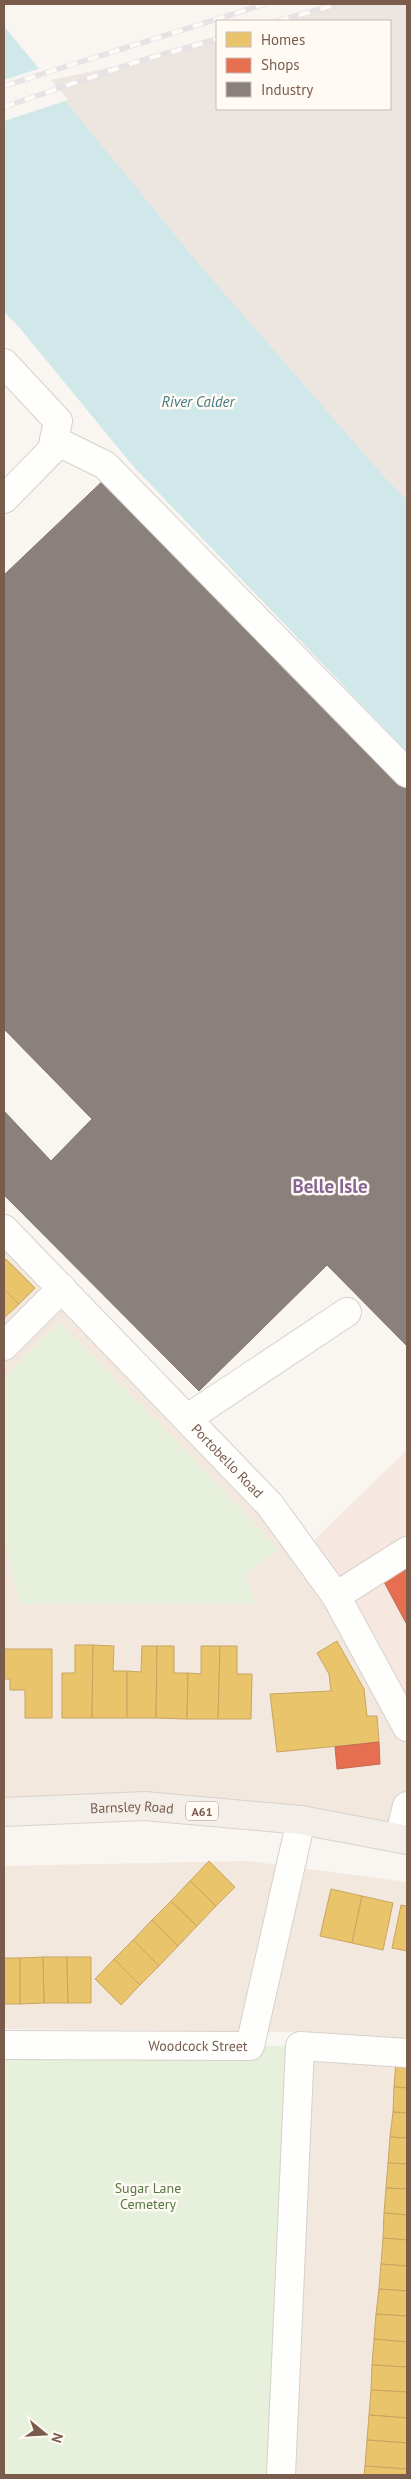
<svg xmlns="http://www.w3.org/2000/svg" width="411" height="2479" viewBox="0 0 411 2479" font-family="'PT Sans',sans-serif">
  <rect width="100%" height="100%" fill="#f9f5f0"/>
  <!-- residential -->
  <g fill="#f2e8de">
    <path d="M4,1229L270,1505L407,1727V1806L399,1838L301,1820L4,1812Z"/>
    <path d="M248,1861L407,1882V2475H287L315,2032L4,2029V1866Z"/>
  </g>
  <!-- commercial -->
  <path fill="#f6e8e1" d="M407,1450V1727L304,1550Z"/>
  <!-- industrial -->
  <path fill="#ede5e0" d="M341,4H407V601L4,90L136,62L217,39V109H390V21H280Z"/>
  <!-- green -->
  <g fill="#e7f0db">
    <path d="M59,1322L168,1432L279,1550L246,1574L256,1604H20L4,1537V1378Z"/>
    <path d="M4,2045L300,2046L281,2475H4Z"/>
  </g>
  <!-- water -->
  <path fill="#d0e8ea" d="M4,26L197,262L386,479L407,500V752L133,466L19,327L4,312Z"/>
  <!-- pier -->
  <path fill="#f9f5f0" d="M41,68L68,100L4,121V80Z"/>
  <!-- homes -->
  <g fill="#e9c46a" stroke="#c8a561">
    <path d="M6,1259L35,1288L19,1304L4,1289V1262Z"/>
    <path d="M4,1289L19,1304L4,1318Z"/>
    <path d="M337,1641L364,1689L367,1716H377L379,1742L277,1752L270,1694L331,1691L329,1674L317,1653Z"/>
    <path d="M75,1645H93L92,1718H62V1673H75Z"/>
    <path d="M93,1645L114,1646L113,1671H127V1718H92Z"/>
    <path d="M142,1646H157L156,1718H127V1671L141,1672Z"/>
    <path d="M157,1646H174V1673H188L187,1719L156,1718Z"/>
    <path d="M201,1646H220L218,1719H187L188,1673L201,1674Z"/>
    <path d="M220,1646H237V1674H252L251,1719H218Z"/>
    <path d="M4,1649H52V1718H25V1690H10V1679H4Z"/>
    <path d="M209,1861L235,1887L216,1906L190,1881Z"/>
    <path d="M190,1881L216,1906L197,1926L171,1901Z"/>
    <path d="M331,1889L362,1896L352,1943L320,1936Z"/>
    <path d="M362,1896L393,1903L383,1950L352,1943Z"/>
    <path d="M171,1901L197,1926L178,1946L152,1920Z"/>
    <path d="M401,1905L407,1906V1951L392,1948Z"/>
    <path d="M152,1920L178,1946L159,1966L133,1940Z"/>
    <path d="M133,1940L159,1966L140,1985L114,1959Z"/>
    <path d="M43,1957H67L68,2003H44Z"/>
    <path d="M43,1957L44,2003L20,2004V1958Z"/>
    <path d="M67,1957H91V2003H68Z"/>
    <rect x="4" y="1958" width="16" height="46"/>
    <path d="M114,1959L140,1985L121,2005L95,1979Z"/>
    <path d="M396,2062H407V2088L394,2087Z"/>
    <path d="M394,2087L407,2088V2113L393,2112Z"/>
    <path d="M393,2112L407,2113V2138L390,2137Z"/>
    <path d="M390,2137L407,2138V2164L388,2163Z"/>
    <path d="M388,2163L407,2164V2189L386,2188Z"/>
    <path d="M386,2188L407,2189V2215L384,2213Z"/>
    <path d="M384,2213L407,2215V2240L383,2238Z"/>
    <path d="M383,2238L407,2240V2266L381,2264Z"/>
    <path d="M381,2264L407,2266V2291L379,2289Z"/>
    <path d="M379,2289L407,2291V2316L376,2314Z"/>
    <path d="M376,2314L407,2316V2342L374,2339Z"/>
    <path d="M374,2339L407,2342V2367L372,2365Z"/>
    <path d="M372,2365L407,2367V2392L371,2390Z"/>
    <path d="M371,2390L407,2392V2418L369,2415Z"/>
    <path d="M369,2415L407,2418V2443L367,2440Z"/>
    <path d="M367,2440L407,2443V2469L365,2466Z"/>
    <path d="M365,2466L407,2469V2475H364Z"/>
  </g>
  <!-- shops -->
  <g fill="#e76f51" stroke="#c66950">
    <path d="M407,1567V1622L406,1623L383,1580Z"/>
    <path d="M379,1742L380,1764L337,1769L335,1747Z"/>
  </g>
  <!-- industry -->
  <path fill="#8a817c" stroke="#85766e" d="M109,475L407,789V1346L327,1265L199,1391L4,1195V1111L51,1161L92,1119L4,1029V575Z"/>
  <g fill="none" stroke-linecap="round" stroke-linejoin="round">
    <defs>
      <g id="minor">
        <path d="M4,363L58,421L52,450L4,499"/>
        <path d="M54,440L105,465L407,773"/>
        <path id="s1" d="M4,1229L270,1505L336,1596L407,1727"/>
        <path d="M4,1346L62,1288"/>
        <path d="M188,1418L347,1312"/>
        <path d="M336,1596L407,1551"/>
        <path d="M399,1838L407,1806"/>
        <path id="s2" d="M4,2045L250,2046L301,1820"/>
        <path d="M281,2475L300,2046L407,2053"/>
      </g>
      <g id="major">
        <path id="s3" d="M4,1812L145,1806L301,1820L407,1840"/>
      </g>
    </defs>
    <!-- minor casing -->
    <use href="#minor" stroke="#d7d1cb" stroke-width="30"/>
    <!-- major casing -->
    <use href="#major" stroke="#dad1cc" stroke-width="30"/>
    <!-- minor -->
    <use href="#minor" stroke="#fefefd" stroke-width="28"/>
    <!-- major -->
    <use href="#major" stroke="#f3eee8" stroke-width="28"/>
    <defs>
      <g id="rail">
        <path d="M278,21L338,4"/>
        <path d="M4,86L265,4"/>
        <path d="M4,107L136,62L217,39"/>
      </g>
    </defs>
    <!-- rail casing -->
    <use href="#rail" stroke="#e6e3e7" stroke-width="5.5"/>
    <!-- rail -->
    <use href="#rail" stroke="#fffaf3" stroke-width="4" stroke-dasharray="11" stroke-linecap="butt"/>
  </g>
  <g text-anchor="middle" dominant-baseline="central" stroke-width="5" stroke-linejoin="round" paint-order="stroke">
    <!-- shield labels -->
    <rect fill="#fffaf3" stroke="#a28b7f" stroke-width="1" x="186" y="1801.5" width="32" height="19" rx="4"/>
    <g font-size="12" font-weight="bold" fill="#7a5c4d">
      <text x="202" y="1811">A61</text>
    </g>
    <!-- street labels -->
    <g font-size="14" fill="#7a5c4d" stroke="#fffaf3">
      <text stroke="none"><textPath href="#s1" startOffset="322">Portobello Road</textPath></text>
      <text stroke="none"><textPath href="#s3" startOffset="128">Barnsley Road</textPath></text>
      <text stroke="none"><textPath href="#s2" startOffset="194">Woodcock Street</textPath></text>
    </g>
    <!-- park labels -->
    <g font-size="14" fill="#537a41" stroke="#fffaf3">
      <text x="148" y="2188">Sugar Lane<tspan x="148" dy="16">Cemetery</tspan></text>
    </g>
    <!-- water labels -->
    <g font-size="15" font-style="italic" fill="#437c86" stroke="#fffaf3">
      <text x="198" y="401">River Calder</text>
    </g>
    <!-- district labels -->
    <g font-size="19" font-weight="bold" fill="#846695" stroke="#fffaf3">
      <text x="330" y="1186">Belle Isle</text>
    </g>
  </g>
  <!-- border -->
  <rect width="411" height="2479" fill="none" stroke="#7a5c4d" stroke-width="10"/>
  <!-- legend -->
  <rect x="216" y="20" width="175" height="90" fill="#fffaf3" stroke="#cabbb1"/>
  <rect x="226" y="32" width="25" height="15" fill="#e9c46a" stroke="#cabbb1"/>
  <text x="261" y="45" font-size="15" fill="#7a5c4d">Homes</text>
  <rect x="226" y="58" width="25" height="15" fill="#e76f51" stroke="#cabbb1"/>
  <text x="261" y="70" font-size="15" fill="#7a5c4d">Shops</text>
  <rect x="226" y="82" width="25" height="15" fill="#8a817c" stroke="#cabbb1"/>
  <text x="261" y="95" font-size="15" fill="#7a5c4d">Industry</text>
  <!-- north arrow -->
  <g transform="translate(45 2434) rotate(108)" stroke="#fffaf3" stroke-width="4" paint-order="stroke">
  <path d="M0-4L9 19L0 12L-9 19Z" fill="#7a5c4d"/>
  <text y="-8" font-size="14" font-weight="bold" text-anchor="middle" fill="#7a5c4d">N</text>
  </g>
</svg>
